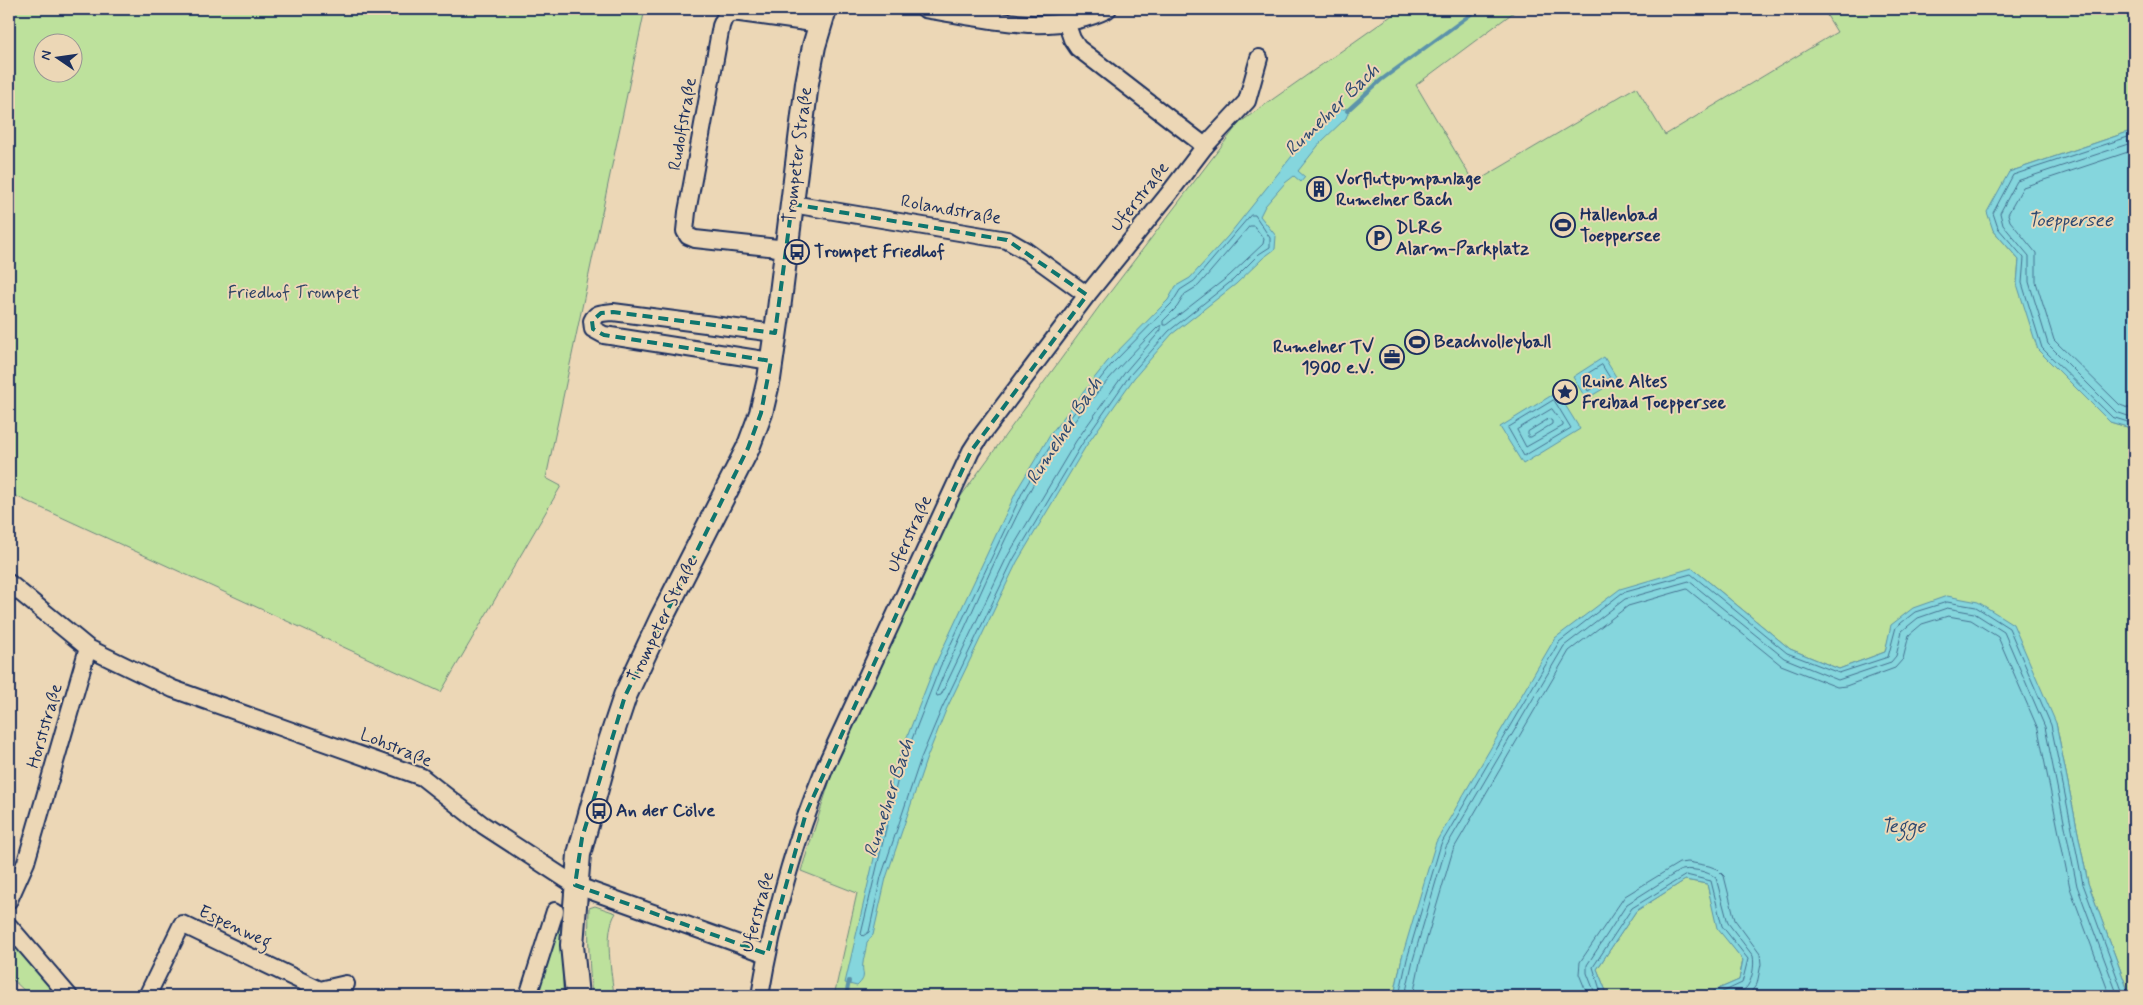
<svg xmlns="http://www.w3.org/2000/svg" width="2143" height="1005" viewBox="0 0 2143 1005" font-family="Mynerve,sans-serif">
  <rect width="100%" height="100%" fill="#ecd7b6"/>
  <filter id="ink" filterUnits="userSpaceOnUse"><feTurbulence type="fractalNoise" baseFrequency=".02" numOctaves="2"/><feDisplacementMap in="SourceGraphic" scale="10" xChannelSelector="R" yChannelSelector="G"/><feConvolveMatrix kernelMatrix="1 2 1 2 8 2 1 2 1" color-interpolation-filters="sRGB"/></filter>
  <g filter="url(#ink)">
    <!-- green -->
    <g fill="#bde19c" stroke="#6c887d" fill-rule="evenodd">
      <path d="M9,9H645L546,478L561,486L441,692L9,493ZM42,42H72V72H42Z"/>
      <path d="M1401,9H1518L1416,85L1474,183L1636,87L1665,135L1837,32L1823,9H2134V130L2009,172L1993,230L2019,260L2017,284L2110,422L2134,429V996H2130L2088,883L2056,723L1892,625L1885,652L1839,669L1790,649L1692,568L1402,957L1394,996H834L857,893L801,871L831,777L953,507L1101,304L1239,123Z"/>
      <path d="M1685,880L1707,884L1718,928L1743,960L1739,980L1702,996H1608L1597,969L1636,911Z"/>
      <path d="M595,906L616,913C603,932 612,974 614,996H592C589,967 588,938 589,908Z"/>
      <path d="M558,923L561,924L563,931V990L557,996H540L537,993Z"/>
      <path d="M9,940L60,996H30L9,976Z"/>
    </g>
    <!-- water -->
    <g fill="#85d6dd" stroke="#5b93aa">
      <path d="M1350,108L1346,118L1321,142L1298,171L1305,177L1301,182L1294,176L1285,183L1265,206L1260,216L1276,236L1275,249L1263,258L1236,284L1172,334L1134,378L1086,446L1017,562L946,710L926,760L886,878L873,935L867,942C866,951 864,955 863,963C861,974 868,976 857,986L845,983L895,768L935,665L1018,488L1052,432L1107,362L1168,300L1176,286L1190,278L1228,236L1300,146L1339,110Z"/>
      <path d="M2134,130V429L2110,422L2038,350L2017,284L2019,260L1993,230L1987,212L2009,172Z"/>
      <path d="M1604,357L1618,380L1586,399L1573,377Z"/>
      <path d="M1557,392L1580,429L1523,464L1500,427Z"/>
      <path d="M1692,568L1790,649L1839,669L1885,652L1891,625L1913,608L1947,596L1978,602L2013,624L2056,723L2088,883L2130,996H1702L1739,980L1743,960L1717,928L1707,884L1685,880L1636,911L1597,969L1608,996H1394L1402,957L1436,842L1555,638L1620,589Z"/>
    </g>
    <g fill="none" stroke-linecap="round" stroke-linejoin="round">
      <!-- shore -->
      <g stroke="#457291" stroke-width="1">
        <path d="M2134,135L2013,175L1993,213L1998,228L2024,258L2022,283L2042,348L2112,417L2134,424"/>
        <path d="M2134,142L2017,181L2000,213L2003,225L2029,256V282L2048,344L2116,412L2134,418"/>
        <path d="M2134,150L2023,187L2008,214L2010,221L2036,253V282L2054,340L2120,405L2134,410"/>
        <path d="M1251,215H1255L1270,238V247L1259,254L1233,280L1169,331L1130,375L1082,444L1013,560L942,708L921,758L881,877L869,932L863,936L861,934L900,770L940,667L1023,491L1057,435L1111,365L1172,303L1180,290L1194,281Z"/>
        <path d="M1250,226H1254L1264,239L1263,244L1229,276L1166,325H1163V321L1177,307L1185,294L1198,286Z"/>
        <path d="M1161,326V330L1126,371L1076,441L1007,557L941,695L937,696L936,693L946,669C973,611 998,551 1028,494C1061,431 1108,377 1158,327Z"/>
        <path d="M1602,365L1610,378L1588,391L1581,378Z"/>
        <path d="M1554,400L1571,428L1524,456L1508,428Z"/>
        <path d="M1552,409L1563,424V426L1526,447L1517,430Z"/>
        <path d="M1549,419L1552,421V424L1531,437H1528V432Z"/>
        <path d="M1399,996L1407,959L1441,844L1559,642L1622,593L1691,574L1787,653L1839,673L1888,657L1896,627L1915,612L1947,602L1976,607L2009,628L2051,725L2083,884L2124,996"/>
        <path d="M1405,996L1413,960L1446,847L1564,646L1625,599L1689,581L1784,658L1838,680L1891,662L1896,656L1902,631L1918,618L1947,608L1974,613L2004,632L2045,727L2077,886L2118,996"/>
        <path d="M1413,996L1420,962L1453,850L1569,651L1628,606L1687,589L1781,665L1837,687L1846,686L1895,668L1903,659L1909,635L1922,624L1948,616L1971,620L1998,637L2038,729L2070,888L2110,996"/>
        <path d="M1588,996L1579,974L1580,962L1625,896L1679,863L1688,862L1709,866L1717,869L1724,876L1735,920L1760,954L1761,964L1757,984L1748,996"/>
        <path d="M1596,996L1587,973V965L1627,904L1679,871C1688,867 1708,871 1716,878L1728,923L1753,956C1755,965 1752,983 1745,989C1741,992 1735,994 1730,996"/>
        <path d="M1602,996L1593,967L1632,908L1686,875L1711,881L1722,926L1748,959L1742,983L1714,996"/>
      </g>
      <!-- stream -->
      <g stroke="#5b93aa" stroke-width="4">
        <path d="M1347,111L1381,80L1478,9"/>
        <path d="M846,996L849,981"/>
      </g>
      <defs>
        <g id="street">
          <path d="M925,9C984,18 1051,38 1108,9"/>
          <path d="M1066,22L1072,39L1078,48L1205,146"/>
          <path d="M792,204L1007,240L1026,251L1087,295"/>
          <path d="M787,249L695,239L688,236L685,231L687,212L721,26C725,15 727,12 740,13L820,24"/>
          <path d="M771,361L604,335L593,329L592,321C596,312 604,313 613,312L775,333"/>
          <path d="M9,583L88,648L173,689L422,777L483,825L575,885L767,954"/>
          <path d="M9,900L26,862L88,648"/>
          <path d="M9,926L69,996"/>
          <path d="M147,996L182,924L320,990L346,984"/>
          <path d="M528,996L555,911"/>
          <path d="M760,996C773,918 795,840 825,767L971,451L980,437L1087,295L1167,196L1205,146L1247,101L1259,58"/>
        </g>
        <path id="secondary" d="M577,996L572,945L579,854L610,741L625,696L661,619L748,448L761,413L769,379L779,309L807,83L814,46L825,9"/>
      </defs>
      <!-- street casing -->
      <use href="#street" stroke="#1b2f5e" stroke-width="20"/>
      <!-- secondary casing -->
      <use href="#secondary" stroke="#1b2f5e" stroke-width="26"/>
      <!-- street -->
      <use href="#street" stroke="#ecd7b6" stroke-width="16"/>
      <!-- secondary -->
      <use href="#secondary" stroke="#ecd7b6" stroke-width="22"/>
    </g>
  </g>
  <!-- marked area -->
  <path fill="none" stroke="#0f766e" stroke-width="4" stroke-dasharray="10 6" stroke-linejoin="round" d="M792,204L1007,240L1087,295L971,451L806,813L767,954L575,885L582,838L625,696L748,448L761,413L771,361L604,335L593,329L592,321L601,313L613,312L775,333Z"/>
  <!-- icons -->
  <defs>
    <symbol id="building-ring" viewBox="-11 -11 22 22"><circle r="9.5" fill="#ecd7b6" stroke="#1b2f5e" stroke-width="1.5"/><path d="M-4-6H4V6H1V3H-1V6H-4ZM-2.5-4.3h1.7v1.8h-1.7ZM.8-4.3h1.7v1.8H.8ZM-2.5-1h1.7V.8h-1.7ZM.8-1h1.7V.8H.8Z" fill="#1b2f5e"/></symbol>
    <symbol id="stadium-ring" viewBox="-11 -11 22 22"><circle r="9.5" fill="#ecd7b6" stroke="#1b2f5e" stroke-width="1.5"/><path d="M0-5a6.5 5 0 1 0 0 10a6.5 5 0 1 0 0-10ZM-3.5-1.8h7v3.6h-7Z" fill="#1b2f5e"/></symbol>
    <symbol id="parking-ring" viewBox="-11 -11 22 22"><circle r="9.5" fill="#ecd7b6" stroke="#1b2f5e" stroke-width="1.5"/><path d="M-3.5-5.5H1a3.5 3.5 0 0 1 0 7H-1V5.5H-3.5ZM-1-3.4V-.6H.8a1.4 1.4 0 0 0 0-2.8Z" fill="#1b2f5e"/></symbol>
    <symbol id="bus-ring" viewBox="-11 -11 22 22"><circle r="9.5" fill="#ecd7b6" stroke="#1b2f5e" stroke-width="1.5"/><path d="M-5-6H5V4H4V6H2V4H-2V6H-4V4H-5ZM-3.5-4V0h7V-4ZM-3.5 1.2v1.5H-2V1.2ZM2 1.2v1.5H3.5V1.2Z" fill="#1b2f5e"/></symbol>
    <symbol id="office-ring" viewBox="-11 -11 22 22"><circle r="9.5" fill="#ecd7b6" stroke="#1b2f5e" stroke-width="1.5"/><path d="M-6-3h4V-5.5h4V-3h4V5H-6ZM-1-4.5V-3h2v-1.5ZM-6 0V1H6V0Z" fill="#1b2f5e"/></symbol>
    <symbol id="sight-ring" viewBox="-11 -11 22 22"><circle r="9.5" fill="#ecd7b6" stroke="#1b2f5e" stroke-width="1.5"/><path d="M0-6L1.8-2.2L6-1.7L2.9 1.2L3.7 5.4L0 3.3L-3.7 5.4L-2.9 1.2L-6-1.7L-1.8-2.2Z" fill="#1b2f5e"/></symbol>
  </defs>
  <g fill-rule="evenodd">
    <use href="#building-ring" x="1305" y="175" width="28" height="28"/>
    <use href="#stadium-ring" x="1549" y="211" width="28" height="28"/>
    <use href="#parking-ring" x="1365" y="224" width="28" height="28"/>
    <use href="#bus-ring" x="783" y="238" width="28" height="28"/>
    <use href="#stadium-ring" x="1403" y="328" width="28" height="28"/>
    <use href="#office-ring" x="1378" y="343" width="28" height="28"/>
    <use href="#sight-ring" x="1551" y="378" width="28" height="28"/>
    <use href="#bus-ring" x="585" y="797" width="28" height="28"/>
  </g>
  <g text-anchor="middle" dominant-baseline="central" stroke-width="4" stroke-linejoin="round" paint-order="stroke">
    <!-- street labels -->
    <g font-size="18" fill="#1b2f5e" stroke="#ecd7b6">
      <text transform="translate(683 124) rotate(-80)">Rudolfstraße</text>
      <text transform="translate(798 155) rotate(-83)">Trompeter Straße</text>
      <text transform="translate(1140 197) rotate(-52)">Uferstraße</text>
      <text transform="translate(951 210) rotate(10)">Rolandstraße</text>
      <text transform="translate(910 534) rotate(-65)">Uferstraße</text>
      <text transform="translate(663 619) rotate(-64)">Trompeter Straße</text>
      <text transform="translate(45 726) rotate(-74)">Horststraße</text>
      <text transform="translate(396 748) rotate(22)">Lohstraße</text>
      <text transform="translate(758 912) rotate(-75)">Uferstraße</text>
      <text transform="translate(235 927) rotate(25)">Espenweg</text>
    </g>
    <!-- poi labels -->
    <g font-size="18" font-weight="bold" fill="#1b2f5e" stroke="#ecd7b6" text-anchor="start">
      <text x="1336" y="179">Vorflutpumpanlage<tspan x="1336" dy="21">Rumelner Bach</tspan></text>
      <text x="1580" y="215">Hallenbad<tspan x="1580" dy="21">Toeppersee</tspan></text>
      <text x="1396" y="228">DLRG<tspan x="1396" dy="21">Alarm-Parkplatz</tspan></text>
      <text x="814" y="252">Trompet Friedhof</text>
      <text x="1434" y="342">Beachvolleyball</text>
      <text x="1374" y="347" text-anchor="end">Rumelner TV<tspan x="1374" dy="21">1900 e.V.</tspan></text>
      <text x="1582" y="382">Ruine Altes<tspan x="1582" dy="21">Freibad Toeppersee</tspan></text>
      <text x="616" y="811">An der Cölve</text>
    </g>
    <!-- park labels -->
    <g font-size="18" fill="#2b4164" stroke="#ecd7b6">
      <text x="294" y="293">Friedhof Trompet</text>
    </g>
    <!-- water labels -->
    <g font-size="19" font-style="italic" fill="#2b4871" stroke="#ecd7b6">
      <text transform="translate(1332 110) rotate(-44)">Rumelner Bach</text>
      <text x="2070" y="220">Toeppersee</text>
      <text transform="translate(1064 431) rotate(-57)">Rumelner Bach</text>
      <text transform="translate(889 798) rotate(-72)">Rumelner Bach</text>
      <text x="1903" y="826">Tegge</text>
    </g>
  </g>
  <!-- margin -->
  <rect width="2143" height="1005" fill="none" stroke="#ecd7b6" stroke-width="30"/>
  <rect x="15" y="15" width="2113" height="975" fill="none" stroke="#1b2f5e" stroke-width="2" filter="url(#ink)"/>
  <!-- north arrow -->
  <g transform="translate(58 58) rotate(283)"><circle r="24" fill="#ecd7b6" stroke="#989493"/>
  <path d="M0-4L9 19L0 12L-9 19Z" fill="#1b2f5e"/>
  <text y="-8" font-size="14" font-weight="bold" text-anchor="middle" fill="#1b2f5e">N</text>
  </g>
</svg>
